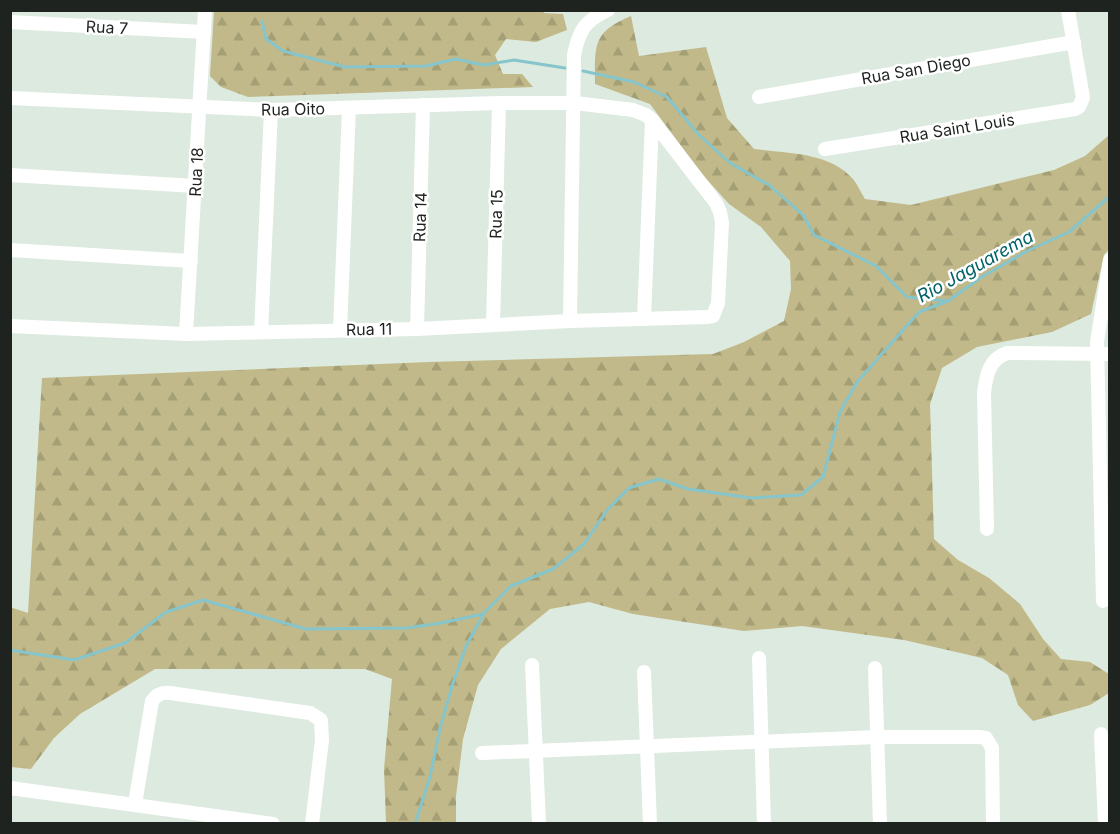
<svg xmlns="http://www.w3.org/2000/svg" width="1120" height="834" viewBox="0 0 1120 834" font-family="Inter,sans-serif">
  <defs>
    <pattern id="forest-firs" width="22" height="20" patternUnits="userSpaceOnUse" patternTransform="scale(1.5)"><rect width="22" height="20" fill="#c1b989"/><path d="M5 1l3.5 6h-7zM16 11l3.5 6h-7z" fill="#a59f76"/></pattern>
  </defs>
  <rect width="100%" height="100%" fill="#ddeadf"/>
  <!-- forest -->
  <g fill="url(#forest-firs)">
    <path d="M214,11H543L544,13L563,14L567,30L536,42L506,39L495,55L503,74H522L533,87L248,97L221,87L210,76Z"/>
    <path d="M631,16L639,56L706,47L727,118L754,149C786,153 830,152 853,179C858,185 861,193 865,199L911,205L1054,170L1085,156L1109,135V249L1104,255L1091,314L1052,332L977,347L942,368L930,404L934,539L958,560L989,578L1020,604L1043,639L1061,659L1090,662L1109,674V693L1090,705L1033,721L1018,705L1008,675L982,658L904,640L802,626L744,631L633,614L589,602L550,609L501,649L478,685L463,739L456,796V823H386L384,769L392,679L365,669H155L80,714L54,738L31,769L11,767L10,607L28,613L42,378L429,362L713,354L744,342L784,321L791,289L790,261L761,227L729,204L702,174L650,104L595,84C595,46 592,32 631,16Z"/>
  </g>
  <g fill="none" stroke-linecap="round" stroke-linejoin="round">
    <!-- stream -->
    <g stroke="#85c5cb" stroke-width="3">
      <path d="M262,21L266,39L283,51L345,67L426,66L456,59L483,65L514,60L565,68"/>
      <path d="M583,71L634,82L667,97L699,135L730,163L769,185L803,215L814,235L876,266L907,297L946,301"/>
      <path d="M10,650L74,660L125,643L166,612L203,600L306,629L406,628L441,623L483,614L511,586L553,569L584,544L608,509L629,488L659,479L688,489L751,498L801,495L823,477L840,412L857,382L919,312L948,301L980,278L1027,251L1069,232L1110,196"/>
      <path d="M415,824L430,777L440,728L452,686L466,646L483,615"/>
    </g>
    <!-- minor -->
    <g stroke="#fff" stroke-width="14">
      <path d="M10,22L204,32"/>
      <path d="M759,97L1074,42"/>
      <path d="M10,98L271,110L499,103H575L633,110L646,115L652,120L716,203L720,212L722,223L718,303L713,316L708,317L570,321L417,329L186,334L10,326"/>
      <path d="M825,149L1075,109L1079,107L1083,98L1068,10"/>
      <path d="M10,175L195,186"/>
      <path d="M10,250L191,261"/>
      <path d="M644,319L652,120"/>
      <path d="M570,321L574,55C579,31 584,21 608,10"/>
      <path d="M493,325L499,103"/>
      <path d="M417,329L423,105"/>
      <path d="M340,330L349,108"/>
      <path d="M261,332L271,110"/>
      <path d="M186,334L205,10"/>
      <path d="M987,529L984,393C986,376 989,359 1007,353L1110,354"/>
      <path d="M1103,601L1097,342L1110,260"/>
      <path d="M759,658L764,824"/>
      <path d="M532,665L539,824"/>
      <path d="M875,668L880,824"/>
      <path d="M644,672L650,824"/>
      <path d="M1101,734L1105,824"/>
      <path d="M482,753L877,737H979L986,738L992,748L993,824"/>
      <path d="M10,788L273,824"/>
      <path d="M135,804L152,701C157,694 162,692 170,693L310,713L321,720L322,740L312,824"/>
    </g>
  </g>
  <g text-anchor="middle" dominant-baseline="central" stroke-width="5" stroke-linejoin="round" paint-order="stroke">
    <!-- street labels -->
    <g font-size="16" fill="#1e231f" stroke="#fff">
      <text transform="translate(107 27) rotate(3)">Rua 7</text>
      <text transform="translate(916 69) rotate(-10)">Rua San Diego</text>
      <text transform="translate(293 109) rotate(-1)">Rua Oito</text>
      <text transform="translate(957 128) rotate(-9)">Rua Saint Louis</text>
      <text transform="translate(196 172) rotate(-87)">Rua 18</text>
      <text transform="translate(496 214) rotate(-88)">Rua 15</text>
      <text transform="translate(420 217) rotate(-88)">Rua 14</text>
      <text transform="translate(369 329) rotate(-1)">Rua 11</text>
    </g>
    <!-- water labels -->
    <g font-size="18" font-style="italic" fill="#026268" stroke="#fff">
      <text transform="translate(975 266) rotate(-29)">Rio Jaguarema</text>
    </g>
  </g>
  <!-- border -->
  <rect width="1120" height="834" fill="none" stroke="#1e231f" stroke-width="24"/>
</svg>
